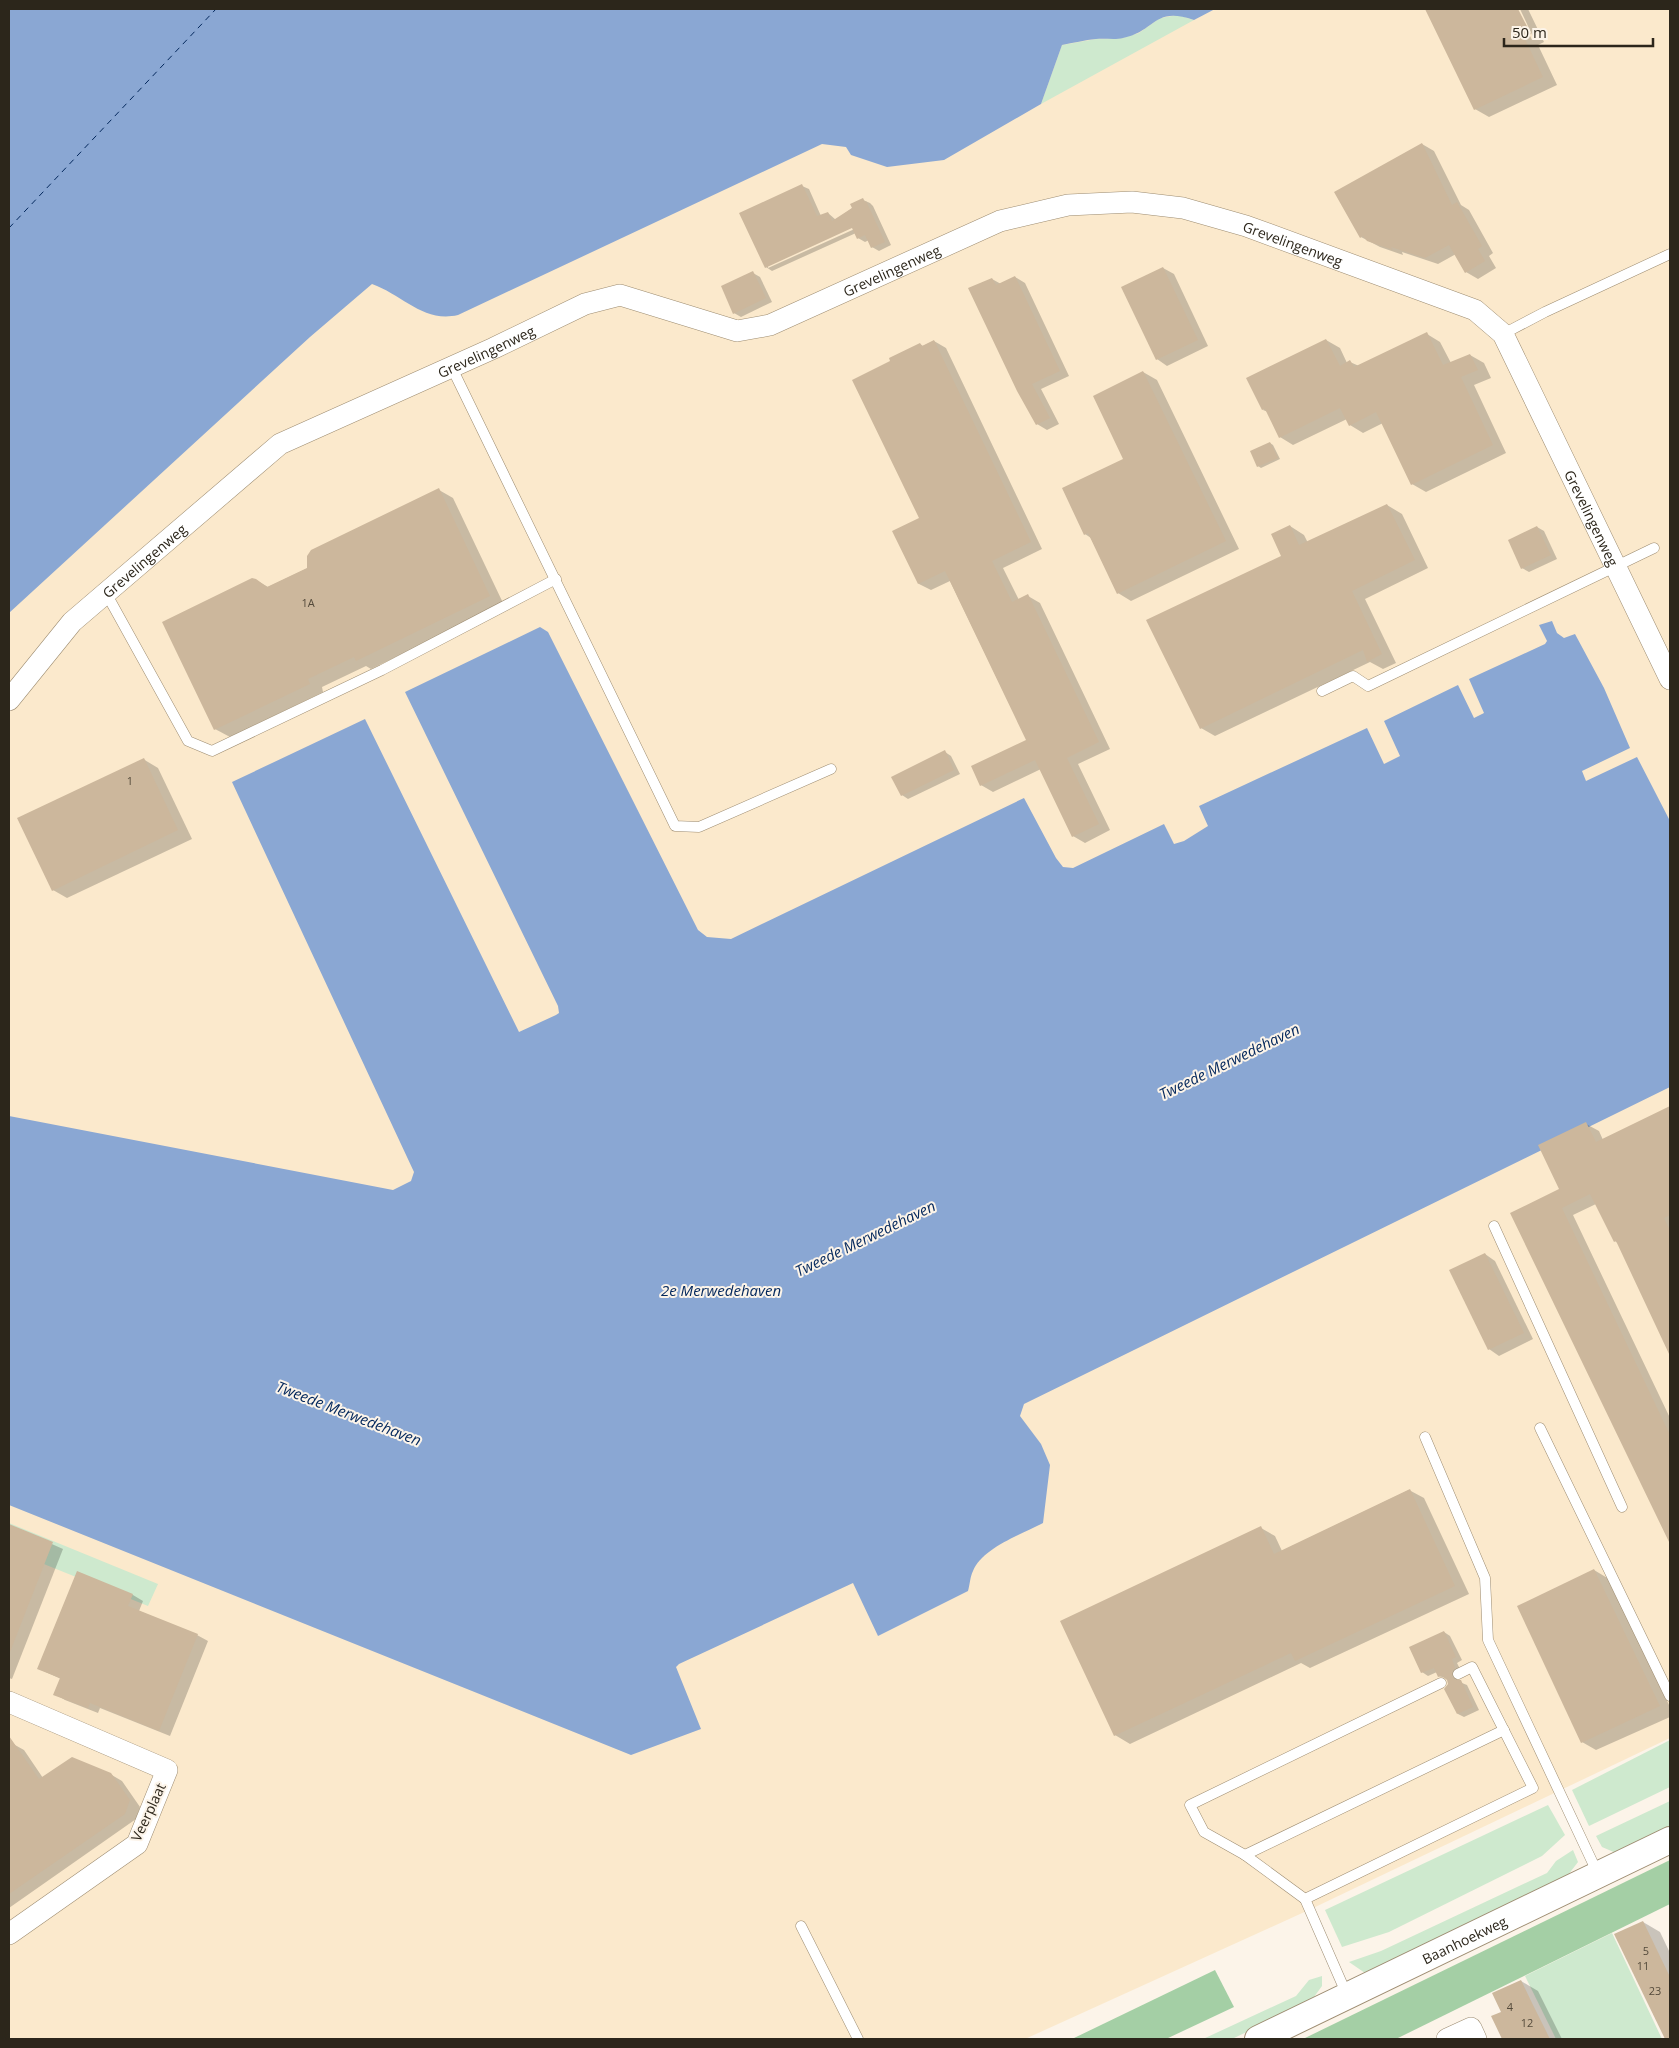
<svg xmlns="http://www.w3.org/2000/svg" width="1679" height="2048" viewBox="0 0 1679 2048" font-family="'Open Sans',sans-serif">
  <rect width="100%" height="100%" fill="#fcf4e9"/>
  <!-- built -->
  <path fill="#fbe9cc" d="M1135,9H1670V1738L1311,1909L1025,2039H9V543L369,266Z"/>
  <!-- green -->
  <g fill="#cee9ce">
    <path d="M1178,15L1194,20L1041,104L1062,45L1096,39L1122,38L1139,33L1160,18Z"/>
    <path d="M9,1523L158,1584L148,1606L9,1550Z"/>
    <path d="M1670,1740V1787L1589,1826L1572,1790Z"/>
    <path d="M1670,1801V1827L1616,1853L1602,1847L1596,1836Z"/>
    <path d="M1548,1805L1565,1835L1542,1856L1389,1932L1342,1947L1325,1910Z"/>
    <path d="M1573,1850L1578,1862L1565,1879L1365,1973L1349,1962L1381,1951L1547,1873L1556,1861Z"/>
    <path d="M1612,1933L1662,2039H1556L1525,1976Z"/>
    <path d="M1322,1976V1986L1311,2001L1232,2039H1203L1296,1996L1309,1980Z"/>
  </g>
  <!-- forest -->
  <g fill="#a4cfa5">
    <path d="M1670,1860V1904L1396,2039H1303Z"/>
    <path d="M1215,1970L1234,2007L1166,2039H1072Z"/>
  </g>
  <!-- water -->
  <g fill="#8aa7d3">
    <path d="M9,9H1215L1194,20C1153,6 1157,31 1123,38C1115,40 1105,38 1096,39C1085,40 1073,43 1062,45L1041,104L944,160L887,167L851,155L846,147L822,144L458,315C423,323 403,295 372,284L310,337L9,613Z"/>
    <path d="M1552,621L1557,633L1564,638L1575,634L1604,688L1630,748L1582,771L1586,781L1637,757L1670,821V1087L1024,1404L1020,1416L1041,1444L1050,1465L1043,1523C1022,1534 982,1548 973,1571C970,1577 970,1584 968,1591L878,1636L853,1583L679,1664L676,1667L701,1729L631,1755L9,1505V1116L393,1190L411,1181L414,1172L232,782L365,719L519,1032L556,1015L559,1013L558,1006L405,692L540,627L548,632L698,930L707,937L731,939L1024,798L1056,858L1063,867L1073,868L1164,824L1174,844L1184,841L1208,826L1199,806L1367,728L1384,764L1400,756L1384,721L1458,685L1474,718L1484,713L1469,679L1545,644L1547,641L1539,625Z"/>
  </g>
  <!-- shadow -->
  <g fill="#0003" fill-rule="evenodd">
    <path d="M1427,9H1517L1532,40L1534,39L1520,9H1528L1544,42L1538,45L1557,85L1489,117L1475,109Z"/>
    <path d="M1422,144L1434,151L1461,205L1469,210L1493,253L1489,256L1496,268L1478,279L1466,272L1456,254L1438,264L1402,252L1403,255L1380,247L1361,237Z"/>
    <path d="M802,186L809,189L821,216L828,213L836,220L863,200L870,203L873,206L891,245L879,251L872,247L869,240L865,242L858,238L856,233L772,271L766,267ZM858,224L859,227L768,268V265Z"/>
    <path d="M1163,268L1174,274L1208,346L1167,366L1157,359Z"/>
    <path d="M753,273L760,277L772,302L741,317L734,313Z"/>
    <path d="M1015,277L1025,283L1069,376L1041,389L1059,424L1047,430L1037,424L992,279L1001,284Z"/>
    <path d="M1427,334L1440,342L1451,363L1470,355L1484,363L1491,378L1474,385L1506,453L1426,492L1412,484L1383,423L1363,433L1350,425L1347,419L1293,445L1280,437L1268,412L1263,410L1326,340L1340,348L1347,363L1350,362L1359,366Z"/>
    <path d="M934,341L946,348L1042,549L1003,568L1019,600L1028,596L1040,603L1110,749L1078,764L1110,830L1085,843L1073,836L1041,769L993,792L981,785L1027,740L950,581L931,590L919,584L894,531L920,519L892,361L920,344L923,346Z"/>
    <path d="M1143,372L1157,380L1239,549L1131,601L1118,593L1091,538L1085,534L1125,459Z"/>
    <path d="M1270,443L1273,445L1280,459L1261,468L1258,466Z"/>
    <path d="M439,490L453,498L504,605L371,669L366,666L322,687L323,692L230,737L215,729L256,580L268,587L308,568Z"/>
    <path d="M1387,505L1402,514L1428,568L1365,599L1396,663L1383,669L1370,662L1215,736L1201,728L1283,556L1290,526L1304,535L1308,543Z"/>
    <path d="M1537,527L1544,531L1557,559L1529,572L1522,568Z"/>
    <path d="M945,752L951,756L960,774L908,799L902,795Z"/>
    <path d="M143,759L158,768L192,839L67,898L53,890Z"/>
    <path d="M1670,1107V1353L1619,1244L1615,1241L1596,1204L1573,1215L1670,1418V1542L1512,1214L1561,1190L1586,1124L1599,1131L1603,1140Z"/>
    <path d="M1485,1254L1495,1261L1533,1339L1499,1356L1489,1349Z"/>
    <path d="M1409,1490L1424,1498L1469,1594L1310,1668L1301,1663L1130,1744L1115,1735L1261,1528L1275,1536L1282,1551Z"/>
    <path d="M9,1525L63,1549L12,1679L9,1678Z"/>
    <path d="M1594,1570L1609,1579L1670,1707V1717L1596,1750L1582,1742Z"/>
    <path d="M77,1573L133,1595L143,1601L139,1611L197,1635L208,1641L170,1736L100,1708L98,1713L65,1700L55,1694L61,1679L39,1669Z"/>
    <path d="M1444,1632L1450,1636L1462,1660L1457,1663L1461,1671L1458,1674L1457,1681L1467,1685L1479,1710L1464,1717L1458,1714L1448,1679L1439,1676L1437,1672L1428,1676L1422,1672Z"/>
    <path d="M9,1738L15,1745L24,1750L43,1778L110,1774L122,1781L140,1807L136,1819L9,1908Z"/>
    <path d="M1643,1922L1660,1932L1670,1953V2039H1666L1616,1935Z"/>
    <path d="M1521,1981L1538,1991L1562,2039H1516L1494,1994Z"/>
  </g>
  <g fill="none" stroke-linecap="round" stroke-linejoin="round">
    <!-- ferry -->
    <path stroke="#03275c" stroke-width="1" stroke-dasharray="6 5" stroke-linecap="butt" d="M9,228L216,9"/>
  </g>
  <!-- building -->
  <g fill="#ccb79c">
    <path d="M1425,9H1518L1531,34L1524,37L1543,77L1474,110Z"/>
    <path d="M1422,143L1452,205L1457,202L1482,246L1478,249L1485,261L1465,273L1449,245L1425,258L1391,247L1393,250L1367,241L1363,236L1360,238L1334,192Z"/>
    <path d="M802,184L817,216L828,212L832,221L852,208L850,204L863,198L865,202L866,201L885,242L871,248L865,235L857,239L852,228L765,268L739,213Z"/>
    <path d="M1163,267L1198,340L1156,360L1121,287Z"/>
    <path d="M753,271L766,298L733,314L721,286Z"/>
    <path d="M1015,276L1060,371L1032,384L1050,418L1036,425L1017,391L968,288L992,278L996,285Z"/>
    <path d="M1427,332L1443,365L1470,354L1478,370L1461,377L1493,445L1411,485L1376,412L1349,426L1340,408L1279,438L1265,409L1262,410L1246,378L1326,339L1340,366L1350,360L1354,367Z"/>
    <path d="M934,340L1031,542L992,561L1012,602L1028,594L1099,742L1067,758L1099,824L1072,837L1035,760L980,786L971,766L1026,740L945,571L918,584L892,531L919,518L852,380L890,361L889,358L920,343L922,346Z"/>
    <path d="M1143,371L1226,541L1117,594L1088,533L1084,535L1062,488L1123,459L1093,396Z"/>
    <path d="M1270,442L1278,458L1257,467L1250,451Z"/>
    <path d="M439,488L490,596L356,661L354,657L308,679L310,684L214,730L162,622L252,578L256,579L267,587L307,568V556L311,550Z"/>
    <path d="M1387,504L1415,560L1352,591L1382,654L1367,662L1363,650L1200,729L1146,620L1281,556L1271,534L1290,525L1299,545Z"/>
    <path d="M1537,526L1551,555L1521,569L1508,540Z"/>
    <path d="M945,750L954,770L901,796L891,777Z"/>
    <path d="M144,758L178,830L52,891L17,818Z"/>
    <path d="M1670,1106V1215L1664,1218L1670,1231V1356L1616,1241L1614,1242L1590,1194L1562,1208L1670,1435V1544L1510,1213L1559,1189L1538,1145L1586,1122L1596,1142Z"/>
    <path d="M1485,1253L1524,1333L1488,1350L1449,1270Z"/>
    <path d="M1410,1489L1455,1586L1295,1661L1291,1653L1114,1736L1060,1621L1261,1526L1274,1554Z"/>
    <path d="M9,1524L53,1542L10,1652H9Z"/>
    <path d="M1594,1569L1660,1706L1581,1743L1517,1606Z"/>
    <path d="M77,1571L133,1594L128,1606L198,1634L159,1731L90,1703L88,1708L53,1695L60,1678L37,1669Z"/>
    <path d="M1444,1631L1456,1657L1452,1659L1455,1668L1452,1671V1677L1455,1680H1461L1473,1707L1457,1714L1444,1689L1448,1684L1447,1680L1442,1676L1438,1677L1434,1668L1421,1673L1409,1647Z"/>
    <path d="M9,1736L39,1779L72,1757L111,1773L130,1800L125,1814L9,1894Z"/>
    <path d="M1643,1921L1670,1977V2039H1665L1614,1934Z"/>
    <path d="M1521,1980L1533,2005L1550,2039H1502L1491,2016L1501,2012L1492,1993Z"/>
  </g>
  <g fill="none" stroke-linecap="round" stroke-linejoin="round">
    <defs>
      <g id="service">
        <path d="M1503,334L1545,312L1670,254"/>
        <path d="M451,366L675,826L699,827L831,769"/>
        <path d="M106,593L188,741L212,751L382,670L556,579"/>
        <path d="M1322,691L1353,676L1368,686L1654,548"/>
        <path d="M1494,1226L1622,1507"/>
        <path d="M1540,1428L1670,1696"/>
        <path d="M1425,1437L1485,1578L1488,1640L1598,1874"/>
        <path d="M1441,1683L1190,1805L1204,1832L1245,1855L1305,1899L1533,1788L1472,1667L1458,1674"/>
        <path d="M1245,1855L1504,1730"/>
        <path d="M1305,1899L1347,1995"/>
        <path d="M801,1926L858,2039"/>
      </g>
      <g id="minor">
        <path id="s1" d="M9,700L72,622L280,444L494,348L585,304L620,295L737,331L770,325L1000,221L1068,205L1132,202L1183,208L1246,226L1475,310L1503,334L1670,679"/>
        <path d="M9,1702L167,1770L137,1844L9,1934"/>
        <path d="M1447,2039L1471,2028L1476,2039"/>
      </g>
      <g id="tertiary">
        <path id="s2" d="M1258,2039L1670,1840"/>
      </g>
    </defs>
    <!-- service casing -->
    <use href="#service" stroke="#9d8c71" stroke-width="11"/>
    <!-- minor casing -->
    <use href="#minor" stroke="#9d8c71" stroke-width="22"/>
    <!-- tertiary casing -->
    <use href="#tertiary" stroke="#9d8c71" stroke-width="28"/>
    <!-- service -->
    <use href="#service" stroke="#fff" stroke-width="10"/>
    <!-- minor -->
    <use href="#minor" stroke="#fff" stroke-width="21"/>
    <!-- tertiary -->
    <use href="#tertiary" stroke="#fff" stroke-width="26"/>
  </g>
  <g text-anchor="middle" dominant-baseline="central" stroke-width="4" stroke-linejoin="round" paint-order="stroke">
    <!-- number labels -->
    <g font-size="11" fill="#544a3b">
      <text x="308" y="602">1A</text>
      <text x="130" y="780">1</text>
      <text x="1646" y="1950">5</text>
      <text x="1643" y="1965">11</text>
      <text x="1655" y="1990">23</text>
      <text x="1510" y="2006">4</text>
      <text x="1527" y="2022">12</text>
    </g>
    <!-- street labels -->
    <g font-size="14" fill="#2c261b" stroke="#fcf4e9">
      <text stroke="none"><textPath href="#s1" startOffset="1455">Grevelingenweg</textPath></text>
      <text stroke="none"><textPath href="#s1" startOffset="1035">Grevelingenweg</textPath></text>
      <text stroke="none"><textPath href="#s1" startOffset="600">Grevelingenweg</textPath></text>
      <text stroke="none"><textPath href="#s1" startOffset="1890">Grevelingenweg</textPath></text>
      <text stroke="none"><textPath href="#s1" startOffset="195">Grevelingenweg</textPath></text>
      <text transform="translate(148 1812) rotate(-65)">Veerplaat</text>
      <text stroke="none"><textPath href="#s2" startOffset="229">Baanhoekweg</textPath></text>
    </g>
    <!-- water labels -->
    <g font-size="15" font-style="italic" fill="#03275c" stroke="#fcf4e9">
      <text transform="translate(1229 1061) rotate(-26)">Tweede Merwedehaven</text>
      <text transform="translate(865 1238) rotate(-26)">Tweede Merwedehaven</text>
      <text x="721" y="1290">2e Merwedehaven</text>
      <text transform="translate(349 1413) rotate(21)">Tweede Merwedehaven</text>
    </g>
  </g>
  <!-- border -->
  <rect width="1679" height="2048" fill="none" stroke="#2c261b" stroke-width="20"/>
  <!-- scale -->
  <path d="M1504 38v8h149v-8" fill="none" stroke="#2c261b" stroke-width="2.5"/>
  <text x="1512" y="38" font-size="15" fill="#2c261b" stroke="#fcf4e9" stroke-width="4" paint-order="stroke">50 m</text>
</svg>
